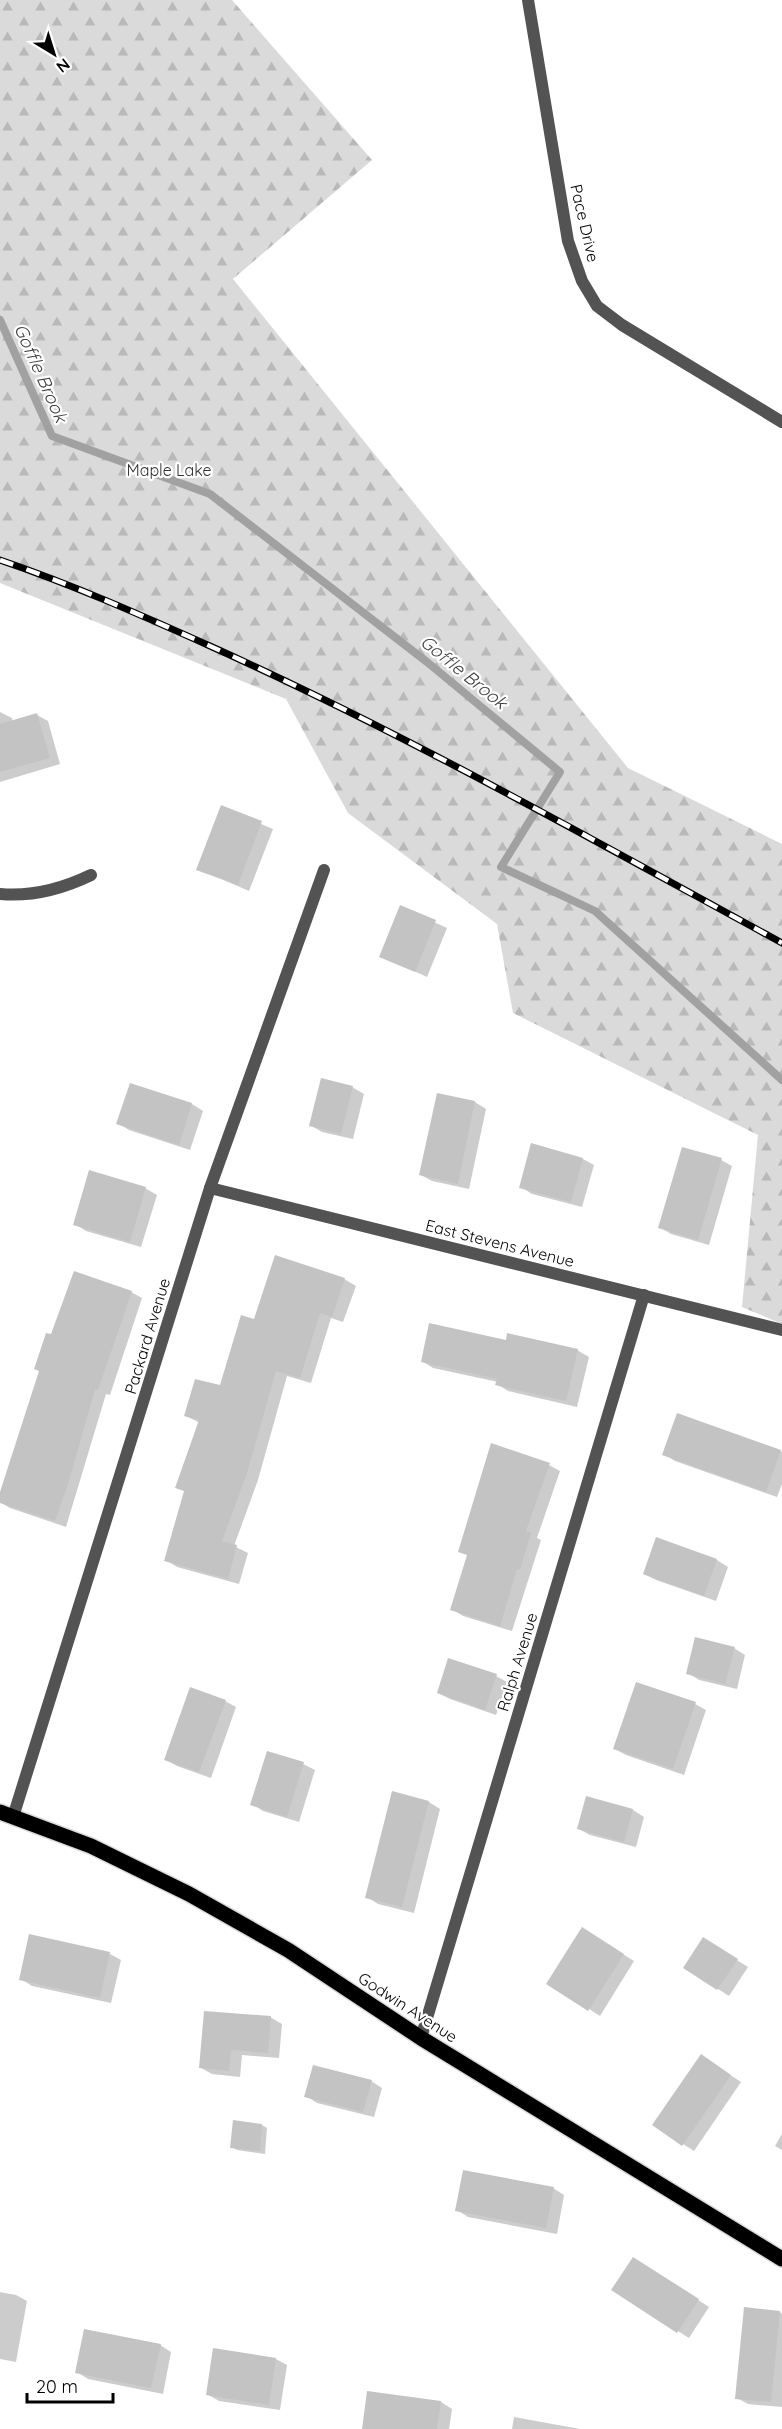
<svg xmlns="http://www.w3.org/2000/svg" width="782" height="2429" viewBox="0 0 782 2429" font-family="Quicksand,sans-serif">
  <defs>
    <pattern id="forest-firs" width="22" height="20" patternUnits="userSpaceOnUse" patternTransform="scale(1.5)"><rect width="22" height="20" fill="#dadada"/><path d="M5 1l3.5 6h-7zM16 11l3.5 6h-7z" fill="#b9b9b9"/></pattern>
  </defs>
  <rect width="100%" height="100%" fill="#fff"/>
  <!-- forest -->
  <path fill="url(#forest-firs)" d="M0,0H232L372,160L233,279L628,768L782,844V1324L742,1307L758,1135L513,1013L497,924L348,813L286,699L0,583Z"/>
  <!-- shadow -->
  <g fill="#0003">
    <path d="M0,712L12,718L13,722L37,715L48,721L60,764L0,782Z"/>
    <path d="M221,807L273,829L249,891L198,869Z"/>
    <path d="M401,907L447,928L427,977L381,956Z"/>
    <path d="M131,1084L192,1104L203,1111L190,1150L129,1130L118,1123Z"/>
    <path d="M352,1087L364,1094L353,1139L322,1132L310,1125Z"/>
    <path d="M438,1095L475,1102L486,1109L469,1189L432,1181L421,1175Z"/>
    <path d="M583,1159L594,1165L582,1207L532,1194L521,1187Z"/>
    <path d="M721,1160L732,1166L709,1245L671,1234L660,1227Z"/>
    <path d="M145,1188L157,1195L141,1247L86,1231L75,1224Z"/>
    <path d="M344,1279L356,1286L343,1322L331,1318L311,1383L287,1376L258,1480L234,1546L248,1553L239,1584L177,1567L166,1560L185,1491L200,1423L186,1416Z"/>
    <path d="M131,1292L142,1298L110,1395L106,1394L66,1527L10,1508L0,1502L52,1336Z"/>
    <path d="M507,1342L577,1350L589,1357L577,1407L508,1391L497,1384L498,1382L433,1368L422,1361Z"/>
    <path d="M780,1451L782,1452V1484L777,1497L675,1461L664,1454Z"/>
    <path d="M549,1465L560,1471L537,1538L541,1540L512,1631L463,1616L452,1609L469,1556L460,1551Z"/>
    <path d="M657,1539L717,1560L728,1567L716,1601L656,1580L644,1574Z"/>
    <path d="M734,1648L745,1655L737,1689L699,1680L688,1673Z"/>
    <path d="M496,1676L507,1682L496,1715L450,1699L438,1693Z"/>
    <path d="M225,1701L236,1707L211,1778L177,1766L166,1760Z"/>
    <path d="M695,1704L706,1710L684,1775L626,1755L615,1749Z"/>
    <path d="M303,1764L315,1770L299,1822L263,1811L252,1804Z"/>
    <path d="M393,1793L429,1802L440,1809L414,1913L378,1904L367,1897Z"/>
    <path d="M633,1810L644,1817L636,1847L590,1835L579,1829Z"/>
    <path d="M594,1936L634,1961L600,2016L589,2009Z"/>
    <path d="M714,1946L748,1967L729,1996L685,1968Z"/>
    <path d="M110,1954L121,1960L111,2003L32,1986L21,1979Z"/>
    <path d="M270,2017L282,2024L279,2058L242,2055L240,2077L212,2074L201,2068Z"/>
    <path d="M712,2063L741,2082L694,2151L683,2144Z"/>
    <path d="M371,2081L382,2088L374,2117L317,2103L306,2096Z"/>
    <path d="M235,2122L262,2125L267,2128L265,2154L237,2150L232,2147Z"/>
    <path d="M782,2134V2150L775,2146Z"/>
    <path d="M553,2188L564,2195L557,2234L468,2217L457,2210Z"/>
    <path d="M645,2265L709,2307L689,2338L613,2290Z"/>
    <path d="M0,2292L16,2295L27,2301L16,2362L0,2359Z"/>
    <path d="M780,2312L782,2314V2407L748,2404L737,2398Z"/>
    <path d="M160,2345L171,2352L163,2394L88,2379L77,2372Z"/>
    <path d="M276,2359L287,2365L280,2410L219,2401L207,2394Z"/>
    <path d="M441,2402L452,2409L449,2429H363Z"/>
    <path d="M514,2417L580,2429H512Z"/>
  </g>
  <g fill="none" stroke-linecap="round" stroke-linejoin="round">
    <!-- stream -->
    <path stroke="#a1a1a1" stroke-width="8" d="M0,320L52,436L210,494L427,662L560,772L501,867L595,911L782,1080"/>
  </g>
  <!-- building -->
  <g fill="#c3c3c3">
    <path d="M37,713L50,758L0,772V724Z"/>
    <path d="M221,805L262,821L238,885L196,870Z"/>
    <path d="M400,905L436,920L415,972L379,957Z"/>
    <path d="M321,1078L353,1086L341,1134L309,1126Z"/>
    <path d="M130,1083L192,1103L179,1145L116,1124Z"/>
    <path d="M437,1093L475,1101L458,1184L419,1175Z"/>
    <path d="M531,1143L583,1158L571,1202L519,1188Z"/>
    <path d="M682,1147L722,1158L698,1240L658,1228Z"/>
    <path d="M89,1170L146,1187L130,1242L73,1225Z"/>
    <path d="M275,1255L345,1278L332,1317L320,1313L300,1378L276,1371L247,1473L222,1541L237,1545L228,1579L164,1561L184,1491L175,1488L199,1420L184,1416L195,1379L220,1385L241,1315L254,1319Z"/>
    <path d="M74,1271L132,1291L98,1390L95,1389L69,1481L55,1521L0,1503V1492L39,1371L34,1369L46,1333L51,1334Z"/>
    <path d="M429,1323L506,1340L507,1333L578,1349L566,1401L495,1385L497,1379L421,1362Z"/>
    <path d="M677,1413L781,1450L766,1492L662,1455Z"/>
    <path d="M491,1443L550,1463L526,1531L531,1533L520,1570L517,1569L500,1626L450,1610L467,1555L458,1552Z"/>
    <path d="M656,1537L717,1559L704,1596L643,1574Z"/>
    <path d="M695,1637L735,1647L725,1684L686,1674Z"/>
    <path d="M448,1658L497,1674L485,1710L437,1693Z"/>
    <path d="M636,1682L696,1702L673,1769L613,1749Z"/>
    <path d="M190,1687L226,1700L199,1772L164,1760Z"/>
    <path d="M267,1751L304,1762L287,1817L250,1805Z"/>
    <path d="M392,1791L429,1801L402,1907L365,1898Z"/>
    <path d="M586,1796L633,1809L624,1842L577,1829Z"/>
    <path d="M582,1927L624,1954L588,2011L546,1984Z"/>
    <path d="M29,1934L110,1952L100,1998L19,1980Z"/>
    <path d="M703,1937L738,1959L717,1990L683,1968Z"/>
    <path d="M204,2011L271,2016L268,2053L231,2050L229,2071L199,2068Z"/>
    <path d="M701,2054L731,2075L682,2146L652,2125Z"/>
    <path d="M313,2065L372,2080L363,2112L304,2097Z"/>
    <path d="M233,2120L262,2124L260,2151L230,2148Z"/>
    <path d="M463,2170L554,2187L546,2228L455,2211Z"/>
    <path d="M633,2257L699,2299L677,2333L611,2290Z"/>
    <path d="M744,2307L780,2311L771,2402L735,2399Z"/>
    <path d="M84,2329L161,2344L151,2388L75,2373Z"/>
    <path d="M213,2348L276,2358L269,2405L206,2395Z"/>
    <path d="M367,2391L441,2401L437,2429H362Z"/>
  </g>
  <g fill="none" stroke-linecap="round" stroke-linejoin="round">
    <defs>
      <path id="primary" d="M0,1812L91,1846L189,1894L288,1950L421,2038L782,2259"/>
    </defs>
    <!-- primary casing -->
    <use href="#primary" stroke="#dbdbdb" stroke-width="18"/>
    <!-- street -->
    <g stroke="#535353" stroke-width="12">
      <path d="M528,0L568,241L582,281L597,306L622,325L782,422"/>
      <path d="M0,894C33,897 62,889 91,875"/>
      <path d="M210,1188L782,1330"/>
      <path d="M13,1817L210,1188L324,870"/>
      <path d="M421,2038L644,1295"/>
    </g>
    <!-- primary -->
    <use href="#primary" stroke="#000" stroke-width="15"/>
    <defs>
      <path id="rail" d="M0,560C71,584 141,615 210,646C406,734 593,840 782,943"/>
    </defs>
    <!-- rail casing -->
    <use href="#rail" stroke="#000" stroke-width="7"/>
    <!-- rail -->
    <use href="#rail" stroke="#fff" stroke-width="4.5" stroke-dasharray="14" stroke-linecap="butt"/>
  </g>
  <g text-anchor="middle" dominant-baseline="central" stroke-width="4.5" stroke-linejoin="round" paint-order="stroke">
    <!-- street labels -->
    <g font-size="16" fill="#000" stroke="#fff">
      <text transform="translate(585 223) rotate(77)">Pace Drive</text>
      <text transform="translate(500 1243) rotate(14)">East Stevens Avenue</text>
      <text transform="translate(147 1336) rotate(-73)">Packard Avenue</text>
      <text transform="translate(517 1662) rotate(-73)">Ralph Avenue</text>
      <text transform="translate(408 2007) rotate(33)">Godwin Avenue</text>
    </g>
    <!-- park labels -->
    <g font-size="16" fill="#313131" stroke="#fff">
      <text x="169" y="470">Maple Lake</text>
    </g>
    <!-- water labels -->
    <g font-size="18" font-style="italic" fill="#424242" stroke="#fff">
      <text transform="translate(41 373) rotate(66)">Goffle Brook</text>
      <text transform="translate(464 672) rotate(39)">Goffle Brook</text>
    </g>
  </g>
  <!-- north arrow -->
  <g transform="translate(54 54) rotate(142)" stroke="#ffffff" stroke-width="4.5" paint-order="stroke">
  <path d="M0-4.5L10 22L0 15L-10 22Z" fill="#000000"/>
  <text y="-9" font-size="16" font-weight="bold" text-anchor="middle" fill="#000000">N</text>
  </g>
  <!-- scale -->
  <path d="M27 2393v9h86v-9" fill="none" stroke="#000000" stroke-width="3"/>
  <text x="36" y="2393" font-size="18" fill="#000000" stroke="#ffffff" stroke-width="4.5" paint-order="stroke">20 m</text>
</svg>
